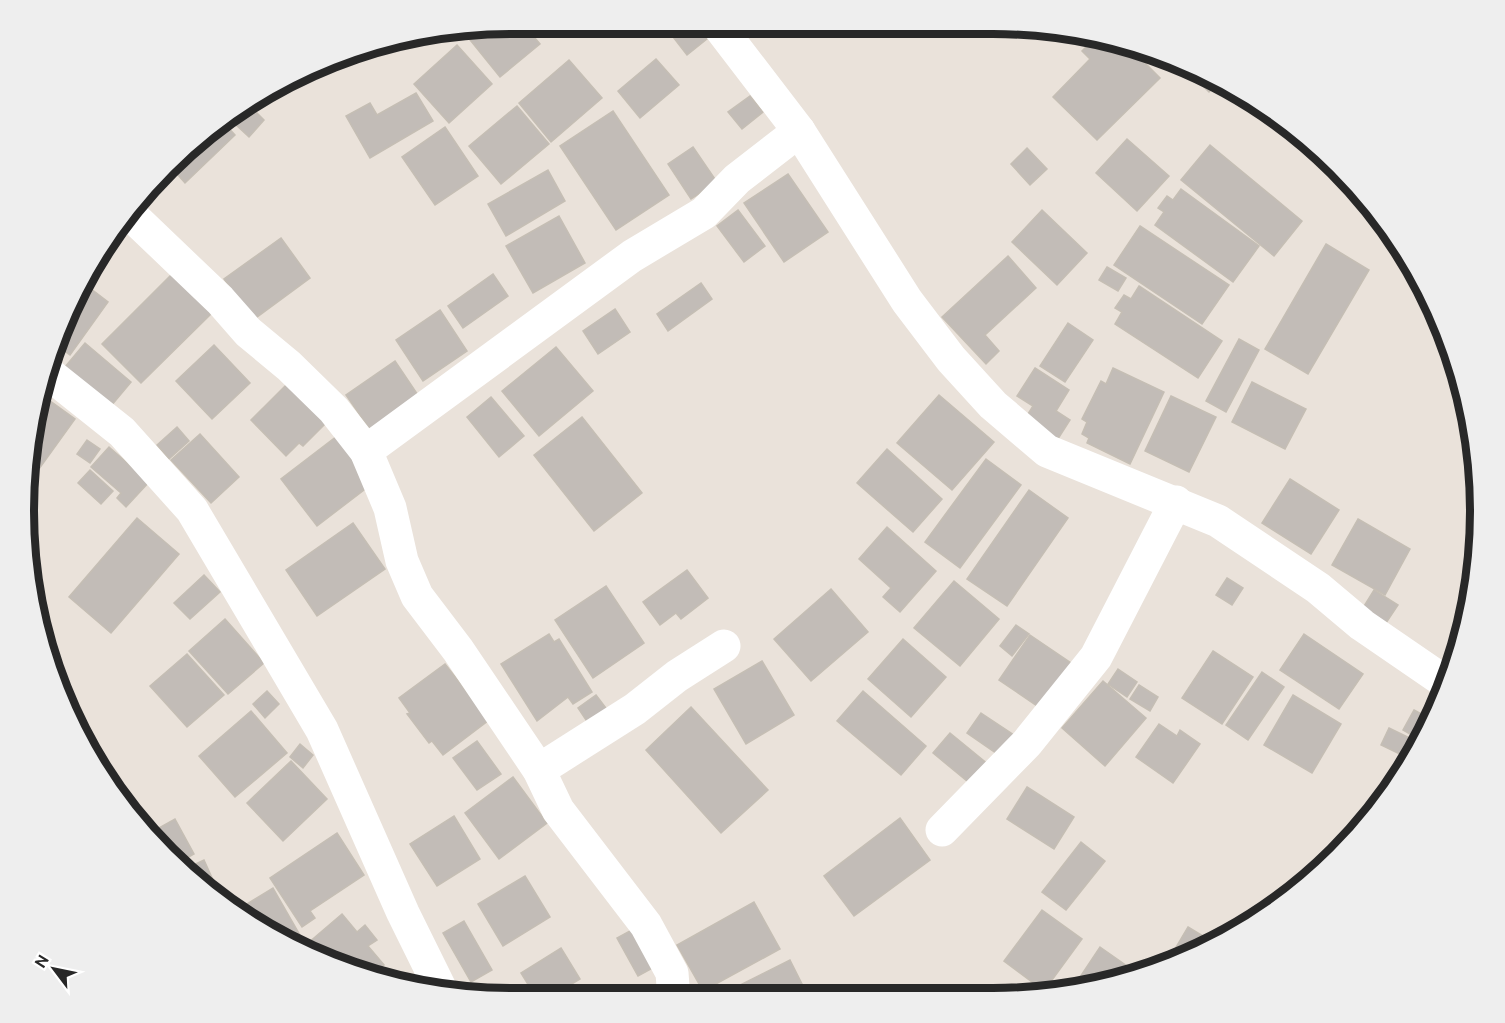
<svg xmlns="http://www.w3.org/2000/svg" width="1505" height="1023" viewBox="0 0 1505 1023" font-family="Ubuntu,sans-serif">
  <rect width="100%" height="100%" fill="#eae2da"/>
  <!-- building -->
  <g fill="#c2bcb7" stroke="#c5beb4" stroke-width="1.5">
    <path d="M512,24H523L540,44L500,77L467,36L476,29Z"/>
    <path d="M663,24H695L707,39L687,55Z"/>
    <path d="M456,31L445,41L439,34Z"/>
    <path d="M1097,36L1129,47L1160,78L1097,140L1053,97L1090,59L1082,51Z"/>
    <path d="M457,45L492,84L449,123L414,84Z"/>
    <path d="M656,59L679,85L640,118L618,91Z"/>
    <path d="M569,60L602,98L551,142L519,103Z"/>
    <path d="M1183,66L1209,74L1219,82L1209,92Z"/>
    <path d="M416,93L433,121L370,158L346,116L370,103L377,115Z"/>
    <path d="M750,96L763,112L742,129L728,112Z"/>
    <path d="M517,106L549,144L501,184L469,146Z"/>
    <path d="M251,107L264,120L249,137L235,124Z"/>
    <path d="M613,111L669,195L616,230L560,146Z"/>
    <path d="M223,122L235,135L185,183L171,167Z"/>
    <path d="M445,127L478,176L435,205L402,157Z"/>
    <path d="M1127,139L1169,176L1137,211L1096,173Z"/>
    <path d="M1210,145L1302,221L1274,256L1181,180Z"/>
    <path d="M693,147L717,182L691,199L668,164Z"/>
    <path d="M1027,148L1047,169L1030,185L1011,164Z"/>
    <path d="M548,170L565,201L506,236L488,204Z"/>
    <path d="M788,174L828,232L784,262L744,203Z"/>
    <path d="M1181,189L1259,246L1233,282L1155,225L1164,212L1158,208L1167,196L1173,200Z"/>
    <path d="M738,210L765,246L744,262L717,226Z"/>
    <path d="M1042,210L1087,253L1057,285L1012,242Z"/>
    <path d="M559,216L585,263L533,293L506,246Z"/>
    <path d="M1140,226L1229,285L1202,324L1114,265Z"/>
    <path d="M281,238L310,278L253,320L224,279Z"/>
    <path d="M1326,244L1369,270L1308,374L1265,349Z"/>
    <path d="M1008,256L1036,288L985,335L999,351L986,364L942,317Z"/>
    <path d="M1107,267L1126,278L1118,291L1099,280Z"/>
    <path d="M174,272L213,312L141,383L102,344Z"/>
    <path d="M493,274L508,296L463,328L448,306Z"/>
    <path d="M701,283L712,299L668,331L657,314Z"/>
    <path d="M86,285L108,302L70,355L56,345L61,325Z"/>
    <path d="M1139,286L1222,341L1198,378L1115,324L1122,312L1115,308L1124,295L1131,299Z"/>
    <path d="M615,309L630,332L598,354L583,331Z"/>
    <path d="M440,310L467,351L423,381L396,340Z"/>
    <path d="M1068,323L1093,340L1065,382L1040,366Z"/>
    <path d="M1239,339L1259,350L1226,412L1206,401Z"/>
    <path d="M85,343L131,382L111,406L65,367Z"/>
    <path d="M214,345L250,383L212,419L176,381Z"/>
    <path d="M556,347L593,391L539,436L502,391Z"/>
    <path d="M395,361L422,401L373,434L346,395Z"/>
    <path d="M1035,368L1069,390L1056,411L1070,420L1056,442L1023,422L1033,406L1017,396Z"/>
    <path d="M1113,368L1164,392L1130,464L1087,443L1089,438L1082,434L1087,422L1082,419L1101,381L1106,384Z"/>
    <path d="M292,379L330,419L303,446L299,443L286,456L251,420Z"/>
    <path d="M1252,382L1306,409L1285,449L1232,422Z"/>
    <path d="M42,395L75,419L39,469L29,461L28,448Z"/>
    <path d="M939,395L994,442L952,490L897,443Z"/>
    <path d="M1171,396L1216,417L1189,472L1145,451Z"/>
    <path d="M491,397L524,436L499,457L467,417Z"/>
    <path d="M582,417L642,493L594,531L534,455Z"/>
    <path d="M177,427L189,441L169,459L157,445Z"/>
    <path d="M200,434L239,477L211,503L171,460Z"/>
    <path d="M337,436L373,483L317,526L281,479Z"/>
    <path d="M87,440L100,449L90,463L77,454Z"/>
    <path d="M109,447L149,482L126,507L117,498L121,493L91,467Z"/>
    <path d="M887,449L942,499L913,532L857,483Z"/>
    <path d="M986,459L1021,485L960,568L925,542Z"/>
    <path d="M90,470L113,491L101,504L78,483Z"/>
    <path d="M1290,479L1339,510L1311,554L1262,523Z"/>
    <path d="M1029,490L1068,518L1007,606L967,579Z"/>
    <path d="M137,518L179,554L111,633L69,597Z"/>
    <path d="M1358,519L1410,549L1385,595L1332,565Z"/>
    <path d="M353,523L385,569L317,616L286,570Z"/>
    <path d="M887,527L936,571L900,612L883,597L891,588L859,559Z"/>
    <path d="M687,570L708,598L681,619L676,613L660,625L643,602Z"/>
    <path d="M204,575L220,592L190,619L174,603Z"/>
    <path d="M1227,578L1243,588L1232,605L1216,595Z"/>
    <path d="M954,581L999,619L960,666L914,628Z"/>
    <path d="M606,586L644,643L593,678L555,620Z"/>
    <path d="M831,589L868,632L811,681L774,639Z"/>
    <path d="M1374,590L1398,605L1384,626L1361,611Z"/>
    <path d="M225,619L264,663L228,694L189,651Z"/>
    <path d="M1016,625L1029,634L1012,656L1000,646Z"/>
    <path d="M549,634L554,642L559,639L592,692L573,704L568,697L537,721L501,664Z"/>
    <path d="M1304,634L1363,674L1339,709L1280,670Z"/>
    <path d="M1030,635L1074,665L1043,710L999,680Z"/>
    <path d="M903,639L946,677L911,717L868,679Z"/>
    <path d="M1213,651L1253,677L1222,724L1182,698Z"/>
    <path d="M187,654L224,695L187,727L150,686Z"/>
    <path d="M762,661L794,715L746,744L714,689Z"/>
    <path d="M445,664L489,720L443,755L432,741L429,743L407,714L410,713L399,698Z"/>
    <path d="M1118,669L1137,682L1127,697L1108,684Z"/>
    <path d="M1262,672L1284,687L1248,740L1226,725Z"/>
    <path d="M1103,681L1146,718L1105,766L1062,728Z"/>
    <path d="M1139,685L1158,697L1150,711L1130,699Z"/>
    <path d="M267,691L279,704L265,718L253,704Z"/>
    <path d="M863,691L926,746L901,775L837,721Z"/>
    <path d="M596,695L609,712L590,726L578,708Z"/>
    <path d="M1293,695L1341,724L1312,773L1264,745Z"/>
    <path d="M691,707L768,790L721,833L646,750Z"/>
    <path d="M1414,710L1427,717L1415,737L1403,730Z"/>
    <path d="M251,711L287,753L235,797L199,756Z"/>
    <path d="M981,713L1017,737L1003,758L967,733Z"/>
    <path d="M1159,724L1177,736L1180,730L1200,744L1173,783L1136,757Z"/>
    <path d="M1389,728L1416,741L1408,758L1381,745Z"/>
    <path d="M950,733L989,765L973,786L933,753Z"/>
    <path d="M477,741L501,774L477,790L453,758Z"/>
    <path d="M300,744L313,755L303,768L290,757Z"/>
    <path d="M291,761L327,799L283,841L247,803Z"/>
    <path d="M513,777L547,823L499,859L465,813Z"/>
    <path d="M1027,787L1074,817L1054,849L1007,819Z"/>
    <path d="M454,816L480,859L437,886L410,844Z"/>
    <path d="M900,818L930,860L854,916L824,876Z"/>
    <path d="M175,819L194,854L176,864L167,856L150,833Z"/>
    <path d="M337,833L364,875L310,911L315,918L302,927L270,878Z"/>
    <path d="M1081,842L1105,861L1066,910L1042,892Z"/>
    <path d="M204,860L223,902L183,870Z"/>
    <path d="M525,876L550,917L503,946L478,904Z"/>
    <path d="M273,888L301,937L290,943L250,922L242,907Z"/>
    <path d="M754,902L780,949L703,991L677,945Z"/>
    <path d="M1042,910L1082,939L1044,991L1004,961Z"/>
    <path d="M342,914L357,932L365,925L377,940L368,946L384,965L370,976L325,962L301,949Z"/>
    <path d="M464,921L492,970L471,982L443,933Z"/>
    <path d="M639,926L660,964L638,976L617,938Z"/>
    <path d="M1188,927L1216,944L1188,956L1175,949Z"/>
    <path d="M1100,947L1137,973L1088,990L1070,992Z"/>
    <path d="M561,948L580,979L547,999H537L521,973Z"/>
    <path d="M1175,953L1183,958L1169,962Z"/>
    <path d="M790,960L804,988L781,999H742L736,987Z"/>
  </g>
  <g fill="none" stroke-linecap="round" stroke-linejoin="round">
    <!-- minor -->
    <g stroke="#fff" stroke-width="33">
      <path d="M717,24L799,131L907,301L951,359L993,405L1047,451L1218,521L1318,588L1362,625L1448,684"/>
      <path d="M130,214L220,300L248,332L289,366L334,410L366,451L390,508L402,561L417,596L458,650L539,770L558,810L646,925L672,973L674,999"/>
      <path d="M48,373L122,432L192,510L322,730L403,913L442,992"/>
      <path d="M366,451L632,256L704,213L737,179L799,131"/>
      <path d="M539,770L635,709L677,676L724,646"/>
      <path d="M942,830L1027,743L1096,657L1176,502"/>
    </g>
  </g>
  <!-- crop -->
  <path d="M0 0H1505V1023H0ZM511 34H993A477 477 0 0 1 1470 511V511A477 477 0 0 1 993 988H511A477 477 0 0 1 34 511V511A477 477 0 0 1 511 34Z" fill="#eee" fill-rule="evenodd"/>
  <path fill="none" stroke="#282828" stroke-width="8" d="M511 34H993A477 477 0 0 1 1470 511V511A477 477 0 0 1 993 988H511A477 477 0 0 1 34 511V511A477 477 0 0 1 511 34Z"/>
  <!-- north arrow -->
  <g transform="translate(54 969) rotate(302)" stroke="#ffffff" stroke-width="4.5" paint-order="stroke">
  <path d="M0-4.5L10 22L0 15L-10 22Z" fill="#282828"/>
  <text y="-9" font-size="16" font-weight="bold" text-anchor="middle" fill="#282828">N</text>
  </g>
</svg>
